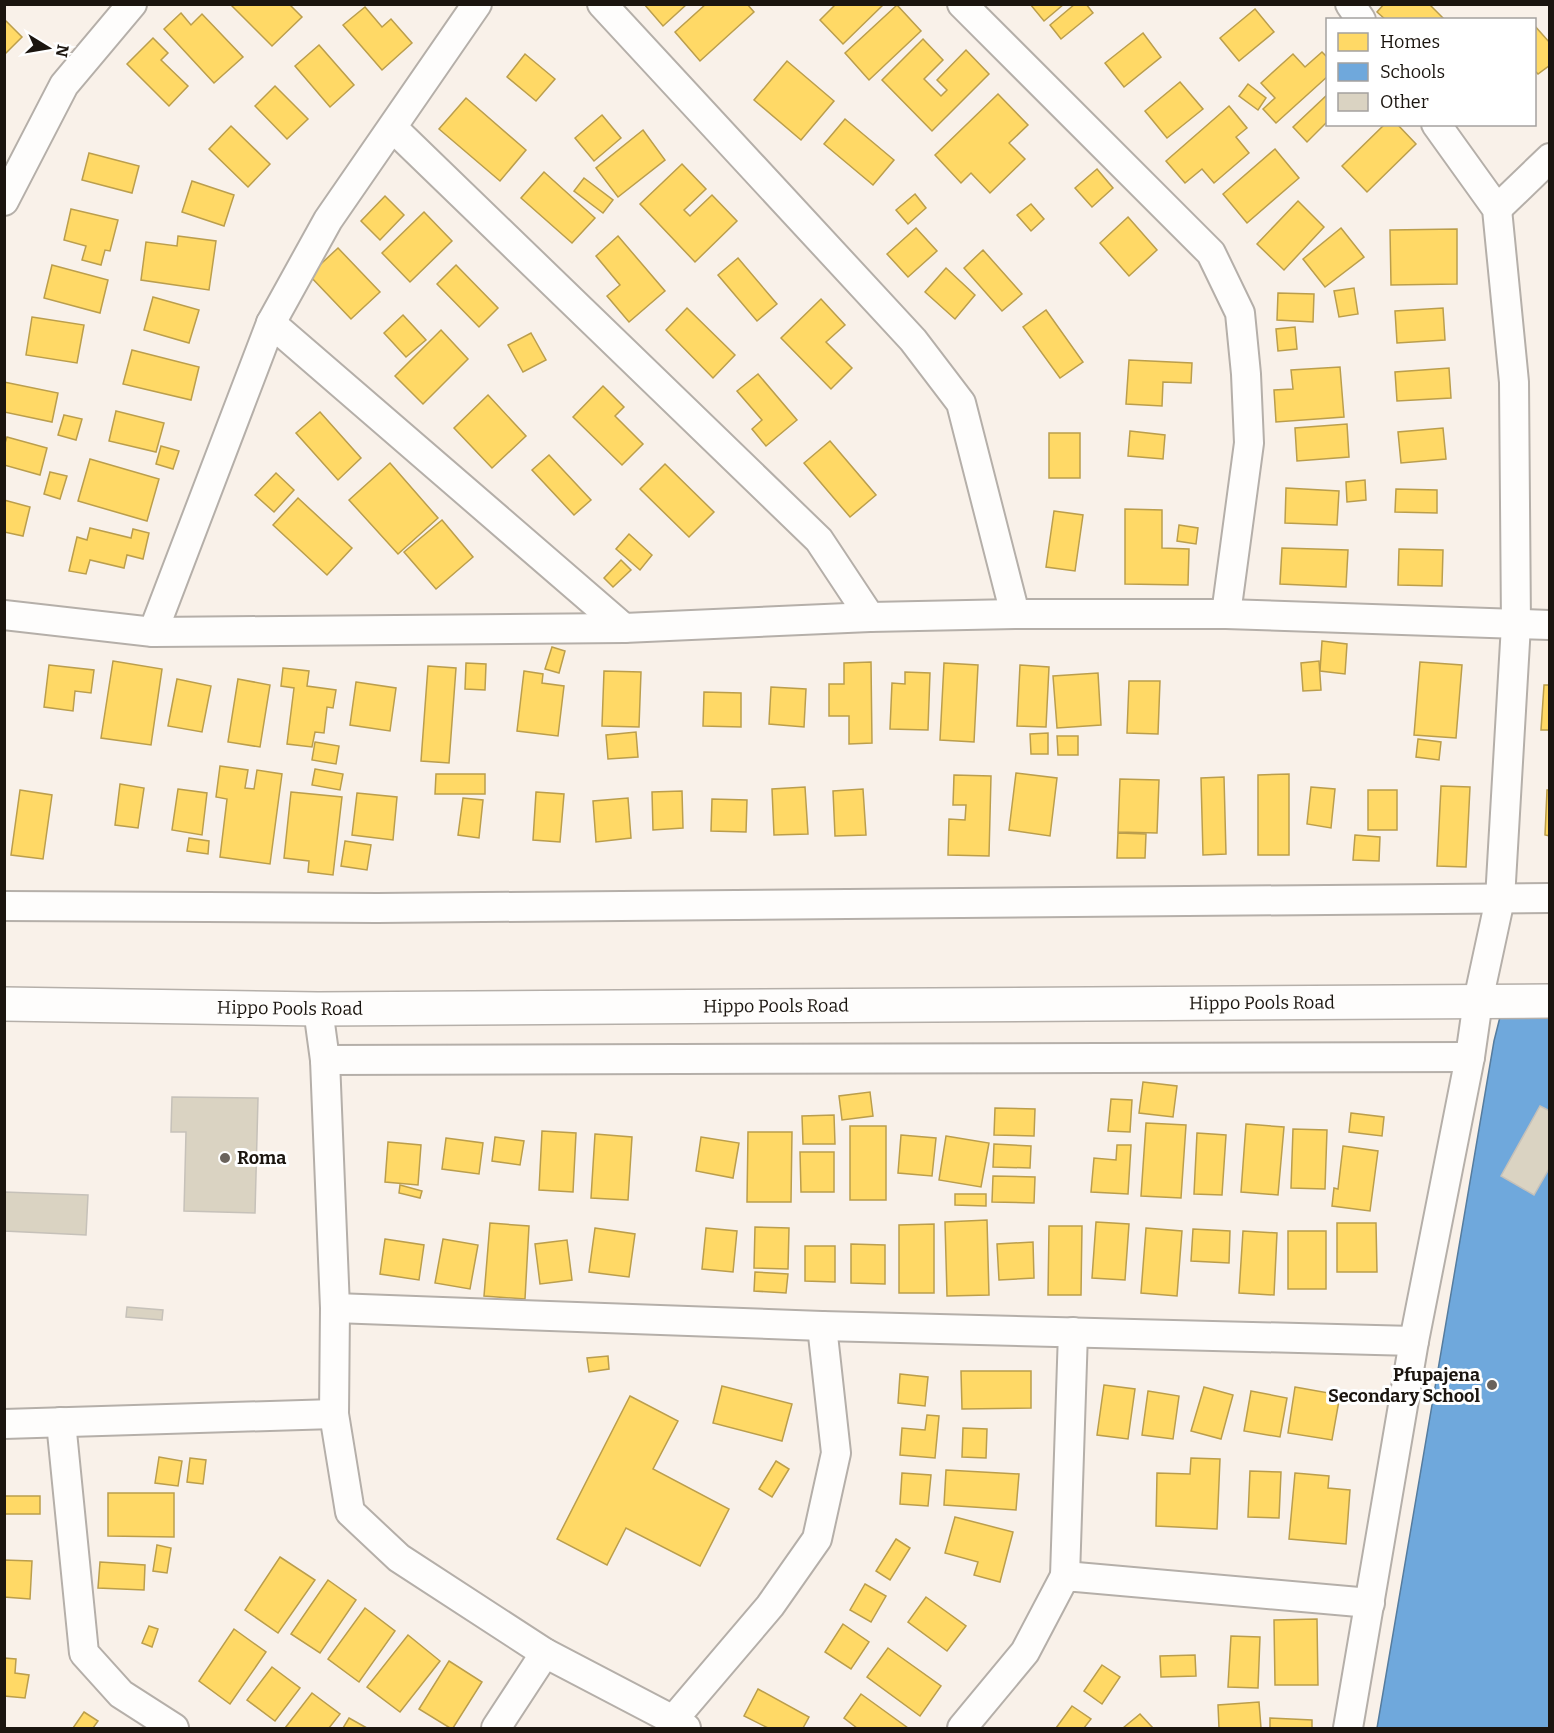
<svg xmlns="http://www.w3.org/2000/svg" width="1554" height="1733" viewBox="0 0 1554 1733" font-family="Bitter,serif">
  <rect width="100%" height="100%" fill="#f9f1e9"/>
  <!-- homes -->
  <g fill="#ffd966" stroke="#bb9e4c" stroke-width="1.5">
    <path d="M230,4H289L302,17L272,46Z"/>
    <path d="M644,4H687L663,26Z"/>
    <path d="M706,4H747L754,12L700,61L675,32Z"/>
    <path d="M836,4H884L843,44L820,20Z"/>
    <path d="M1030,4H1064L1044,21Z"/>
    <path d="M1075,4H1086L1093,13L1061,39L1050,25Z"/>
    <path d="M1384,4H1429L1445,20H1386L1377,12Z"/>
    <path d="M897,5L921,31L869,80L845,53Z"/>
    <path d="M365,7L382,27L391,19L412,43L382,70L343,25Z"/>
    <path d="M1255,9L1274,32L1239,61L1220,38Z"/>
    <path d="M181,13L191,25L202,14L243,57L214,83L164,29Z"/>
    <path d="M4,19L22,37L4,55Z"/>
    <path d="M1534,25L1550,43V65L1538,74L1534,70Z"/>
    <path d="M1143,33L1161,57L1124,87L1105,63Z"/>
    <path d="M153,38L168,53L161,60L188,86L169,106L127,64Z"/>
    <path d="M923,39L943,60L924,79L941,96L947,90L937,80L966,50L989,74L932,131L882,80Z"/>
    <path d="M319,45L354,85L330,107L295,66Z"/>
    <path d="M1322,52L1328,58V76L1276,123L1263,109L1275,98L1261,83L1293,54L1305,67Z"/>
    <path d="M525,54L555,79L536,101L507,77Z"/>
    <path d="M787,61L834,101L801,140L754,100Z"/>
    <path d="M1180,82L1203,109L1167,138L1145,111Z"/>
    <path d="M1248,84L1266,98L1258,110L1239,96Z"/>
    <path d="M275,86L308,119L287,139L255,106Z"/>
    <path d="M998,94L1028,125L1009,143L1025,159L990,193L971,173L961,183L935,155Z"/>
    <path d="M1328,94V121L1307,142L1293,127Z"/>
    <path d="M466,98L526,150L500,181L439,129Z"/>
    <path d="M1229,106L1247,128L1236,137L1249,153L1214,183L1202,169L1185,183L1166,161Z"/>
    <path d="M602,115L621,138L594,161L575,138Z"/>
    <path d="M845,119L894,160L873,185L824,144Z"/>
    <path d="M1385,124H1397L1416,144L1367,192L1342,166Z"/>
    <path d="M231,126L270,164L248,187L209,149Z"/>
    <path d="M643,130L665,160L618,197L596,168Z"/>
    <path d="M1275,149L1299,178L1247,223L1223,194Z"/>
    <path d="M89,153L139,166L132,193L82,180Z"/>
    <path d="M682,164L706,189L684,210L690,216L712,195L737,221L695,262L640,204Z"/>
    <path d="M1097,169L1113,188L1092,207L1075,188Z"/>
    <path d="M544,172L595,218L572,243L521,198Z"/>
    <path d="M584,178L613,200L603,213L574,191Z"/>
    <path d="M192,181L234,195L224,226L182,212Z"/>
    <path d="M915,194L926,208L908,224L896,210Z"/>
    <path d="M385,196L404,215L380,240L361,221Z"/>
    <path d="M1298,201L1324,227L1284,270L1257,244Z"/>
    <path d="M1031,204L1044,219L1031,231L1017,215Z"/>
    <path d="M71,209L118,220L110,251L105,250L101,265L82,260L86,246L64,240Z"/>
    <path d="M424,212L452,241L410,282L382,253Z"/>
    <path d="M1128,217L1157,250L1129,276L1100,243Z"/>
    <path d="M916,228L937,251L908,277L887,254Z"/>
    <path d="M1341,228L1364,257L1325,287L1303,259Z"/>
    <path d="M1457,229V284L1391,285L1390,230Z"/>
    <path d="M178,236L216,241L209,290L141,280L146,242L177,246Z"/>
    <path d="M618,236L665,291L629,322L607,296L620,285L596,256Z"/>
    <path d="M338,248L380,292L351,319L309,275Z"/>
    <path d="M983,250L1022,294L1002,311L964,268Z"/>
    <path d="M738,258L777,304L757,321L718,275Z"/>
    <path d="M52,265L108,280L100,313L44,298Z"/>
    <path d="M456,265L498,308L479,327L437,284Z"/>
    <path d="M946,268L975,295L955,319L925,292Z"/>
    <path d="M1354,288L1358,314L1339,317L1334,291Z"/>
    <path d="M1278,293L1314,294L1313,322L1277,320Z"/>
    <path d="M153,297L199,310L189,343L144,330Z"/>
    <path d="M821,299L845,325L826,342L852,368L831,389L781,338Z"/>
    <path d="M687,308L735,355L713,378L666,330Z"/>
    <path d="M1443,308L1445,340L1397,343L1395,311Z"/>
    <path d="M1046,310L1083,362L1060,378L1023,327Z"/>
    <path d="M403,315L426,340L406,357L384,333Z"/>
    <path d="M32,317L84,325L77,363L26,355Z"/>
    <path d="M1295,327L1297,349L1278,351L1276,329Z"/>
    <path d="M441,330L468,359L423,404L395,376Z"/>
    <path d="M531,333L546,360L523,372L508,345Z"/>
    <path d="M132,350L199,367L191,400L123,384Z"/>
    <path d="M1129,360L1192,363L1191,383L1163,382L1162,406L1126,404Z"/>
    <path d="M1340,367L1344,417L1276,422L1274,390L1293,389L1291,370Z"/>
    <path d="M1449,368L1451,398L1397,401L1395,372Z"/>
    <path d="M758,374L797,420L766,446L752,429L762,420L737,391Z"/>
    <path d="M4,382L58,393L52,422L4,412Z"/>
    <path d="M603,386L624,407L615,416L643,444L622,465L573,417Z"/>
    <path d="M488,395L526,436L492,468L454,428Z"/>
    <path d="M116,411L164,423L156,452L109,441Z"/>
    <path d="M320,412L361,458L338,480L296,433Z"/>
    <path d="M64,415L82,419L76,440L58,435Z"/>
    <path d="M1347,424L1349,457L1297,461L1295,428Z"/>
    <path d="M1443,428L1446,459L1401,463L1398,432Z"/>
    <path d="M1130,431L1165,435L1163,459L1128,456Z"/>
    <rect x="1049" y="433" width="31" height="45"/>
    <path d="M7,437L47,448L40,475L4,465V446Z"/>
    <path d="M830,441L876,495L850,517L804,463Z"/>
    <path d="M161,446L179,451L173,469L156,464Z"/>
    <path d="M549,455L591,500L574,515L532,470Z"/>
    <path d="M90,459L159,479L147,521L78,501Z"/>
    <path d="M390,463L438,518L398,554L349,500Z"/>
    <path d="M665,464L714,512L689,537L640,489Z"/>
    <path d="M50,472L67,476L60,499L44,494Z"/>
    <path d="M276,473L294,490L274,512L255,495Z"/>
    <path d="M1365,480L1366,500L1347,502L1346,482Z"/>
    <path d="M1286,488L1339,491L1337,525L1285,523Z"/>
    <path d="M1396,489L1437,490V513L1395,512Z"/>
    <path d="M298,498L352,548L327,575L273,525Z"/>
    <path d="M4,500L30,507L23,536L4,532Z"/>
    <path d="M1125,509L1162,510V548L1189,549L1188,585L1125,584Z"/>
    <path d="M1054,511L1083,515L1075,571L1046,567Z"/>
    <path d="M442,520L473,557L436,589L404,552Z"/>
    <path d="M1179,525L1198,528L1196,544L1177,541Z"/>
    <path d="M90,528L131,538L133,529L149,533L143,559L127,555L124,568L90,560L86,574L69,571L77,537L87,540Z"/>
    <path d="M629,534L652,555L640,570L616,549Z"/>
    <path d="M1282,548L1348,550L1346,587L1280,584Z"/>
    <path d="M1399,549L1443,550L1442,586L1398,585Z"/>
    <path d="M621,560L631,570L613,587L604,578Z"/>
    <path d="M1322,641L1347,644L1345,674L1320,671Z"/>
    <path d="M552,647L565,651L559,673L545,669Z"/>
    <path d="M113,661L162,669L151,745L101,738Z"/>
    <path d="M1319,661L1321,690L1303,691L1301,663Z"/>
    <path d="M871,662L872,743L849,744V716H829V684H844V663Z"/>
    <path d="M1420,662L1462,665L1456,738L1414,735Z"/>
    <path d="M466,663L486,664L485,690L465,689Z"/>
    <path d="M944,663L978,665L974,742L940,740Z"/>
    <path d="M49,665L94,670L91,693L75,691L73,711L44,707Z"/>
    <path d="M1020,665L1049,667L1046,727L1017,726Z"/>
    <path d="M428,666L456,668L449,763L421,761Z"/>
    <path d="M283,668L309,671L307,686L336,690L333,708L327,707L324,733L315,732L312,747L287,744L294,688L281,686Z"/>
    <path d="M524,671L543,674L542,683L564,686L558,736L517,731Z"/>
    <path d="M604,671L641,672L639,727L602,726Z"/>
    <path d="M905,672L930,673L928,730L890,729L892,683L905,684Z"/>
    <path d="M1098,673L1101,725L1057,728L1053,676Z"/>
    <path d="M177,679L211,686L202,732L168,726Z"/>
    <path d="M238,679L270,685L260,747L228,742Z"/>
    <path d="M1129,681H1160L1158,734L1127,733Z"/>
    <path d="M356,682L396,688L390,731L350,725Z"/>
    <path d="M1544,685H1550V730H1541Z"/>
    <path d="M771,687L806,689L804,727L769,724Z"/>
    <path d="M704,692L741,693V727L703,726Z"/>
    <path d="M636,732L638,757L608,759L606,735Z"/>
    <path d="M1048,733V754H1031L1030,734Z"/>
    <path d="M1057,736H1078V755H1058Z"/>
    <path d="M1418,739L1441,742L1439,760L1416,757Z"/>
    <path d="M315,742L339,746L336,764L312,760Z"/>
    <path d="M220,766L248,770L245,788L254,789L257,770L282,774L270,864L220,857L227,799L216,797Z"/>
    <path d="M315,769L343,774L340,790L312,785Z"/>
    <path d="M1016,773L1057,778L1050,836L1009,830Z"/>
    <path d="M436,774H485V794H435Z"/>
    <path d="M1289,774V855H1258V775Z"/>
    <path d="M954,775L991,776L989,856L948,855L949,819L965,820L966,805H953Z"/>
    <path d="M1224,777L1226,854L1203,855L1201,778Z"/>
    <path d="M1120,779L1159,780L1157,833L1118,832Z"/>
    <path d="M120,784L144,788L138,828L115,825Z"/>
    <path d="M1441,786L1470,787L1466,867L1437,866Z"/>
    <path d="M805,787L808,834L774,835L772,789Z"/>
    <path d="M1311,787L1335,789L1331,828L1307,824Z"/>
    <path d="M178,789L207,793L202,835L172,830Z"/>
    <path d="M863,789L866,835L835,836L833,791Z"/>
    <path d="M20,790L52,795L43,859L11,855Z"/>
    <rect x="1368" y="790" width="29" height="40"/>
    <path d="M1547,790H1550V836L1545,835Z"/>
    <path d="M682,791L683,828L653,830L652,792Z"/>
    <path d="M291,792L342,797L333,875L308,872L309,861L284,858Z"/>
    <path d="M536,792L564,794L560,842L533,840Z"/>
    <path d="M357,793L397,797L393,840L352,835Z"/>
    <path d="M463,798L483,800L479,838L458,835Z"/>
    <path d="M628,798L631,838L596,842L593,801Z"/>
    <path d="M712,799L747,800L746,832L711,831Z"/>
    <path d="M1118,833L1146,834L1145,858H1117Z"/>
    <path d="M1355,835L1380,837L1379,861L1353,860Z"/>
    <path d="M189,838L209,841L208,854L187,851Z"/>
    <path d="M345,841L371,845L367,870L341,866Z"/>
    <path d="M1143,1082L1177,1086L1173,1117L1139,1113Z"/>
    <path d="M870,1092L873,1116L842,1120L839,1096Z"/>
    <path d="M1111,1099L1132,1100L1130,1132L1108,1131Z"/>
    <path d="M995,1108L1035,1109L1034,1136L994,1135Z"/>
    <path d="M1351,1113L1384,1117L1382,1136L1349,1132Z"/>
    <path d="M834,1115L835,1144H803L802,1116Z"/>
    <path d="M1146,1123L1186,1125L1181,1198L1141,1196Z"/>
    <path d="M1246,1124L1284,1127L1278,1195L1241,1192Z"/>
    <rect x="850" y="1126" width="36" height="74"/>
    <path d="M1293,1129L1327,1130L1325,1189L1291,1188Z"/>
    <path d="M542,1131L576,1133L573,1192L539,1190Z"/>
    <path d="M748,1132H792L791,1202H747Z"/>
    <path d="M1197,1133L1226,1135L1222,1195L1194,1194Z"/>
    <path d="M595,1134L632,1137L628,1200L591,1198Z"/>
    <path d="M901,1135L936,1138L932,1176L898,1173Z"/>
    <path d="M946,1136L989,1143L981,1187L939,1180Z"/>
    <path d="M495,1137L524,1141L520,1165L492,1161Z"/>
    <path d="M701,1137L739,1143L733,1178L696,1171Z"/>
    <path d="M446,1138L483,1143L479,1174L442,1169Z"/>
    <path d="M388,1142L421,1145L418,1185L385,1182Z"/>
    <path d="M994,1144L1031,1146L1030,1168L993,1167Z"/>
    <path d="M1117,1145H1131L1128,1194L1091,1192L1094,1158L1116,1160Z"/>
    <path d="M1343,1146L1378,1151L1370,1211L1332,1206L1334,1188L1338,1189Z"/>
    <path d="M800,1152H834V1192H801Z"/>
    <path d="M993,1176L1035,1177L1034,1203L992,1202Z"/>
    <path d="M400,1185L422,1191L420,1198L399,1193Z"/>
    <path d="M955,1194H986V1206L955,1205Z"/>
    <path d="M987,1220L989,1295L947,1296L945,1222Z"/>
    <path d="M1096,1222L1129,1224L1125,1280L1092,1278Z"/>
    <path d="M490,1223L529,1226L525,1299L484,1296Z"/>
    <path d="M1337,1223H1376L1377,1272H1337Z"/>
    <path d="M934,1224V1293H899V1225Z"/>
    <path d="M1049,1226H1082L1081,1295H1048Z"/>
    <path d="M755,1227L789,1228L788,1269L754,1268Z"/>
    <path d="M595,1228L635,1234L629,1277L589,1272Z"/>
    <path d="M706,1228L737,1231L733,1272L702,1269Z"/>
    <path d="M1146,1228L1182,1231L1177,1296L1141,1293Z"/>
    <path d="M1193,1229L1230,1231L1229,1263L1191,1261Z"/>
    <path d="M1243,1231L1277,1233L1274,1295L1239,1293Z"/>
    <rect x="1288" y="1231" width="38" height="58"/>
    <path d="M385,1239L424,1245L419,1280L380,1274Z"/>
    <path d="M443,1239L478,1245L470,1289L435,1283Z"/>
    <path d="M567,1240L572,1280L540,1284L535,1244Z"/>
    <path d="M1033,1242L1034,1278L999,1280L997,1244Z"/>
    <path d="M851,1244L885,1245V1284L851,1283Z"/>
    <path d="M805,1246H835V1282L805,1281Z"/>
    <path d="M755,1272L788,1274L786,1293L754,1291Z"/>
    <path d="M608,1356L609,1369L589,1372L587,1358Z"/>
    <path d="M961,1371H1031V1408L962,1409Z"/>
    <path d="M900,1374L928,1377L925,1406L898,1403Z"/>
    <path d="M1104,1385L1135,1389L1128,1439L1097,1435Z"/>
    <path d="M722,1386L792,1404L782,1441L713,1423Z"/>
    <path d="M1204,1387L1233,1395L1221,1439L1191,1431Z"/>
    <path d="M1295,1387L1340,1395L1332,1440L1288,1433Z"/>
    <path d="M1148,1391L1179,1396L1173,1439L1142,1435Z"/>
    <path d="M1251,1391L1287,1398L1280,1437L1244,1431Z"/>
    <path d="M630,1396L678,1421L653,1469L729,1509L700,1566L626,1528L607,1565L557,1539Z"/>
    <path d="M927,1415L939,1416L935,1458L900,1455L902,1428L925,1430Z"/>
    <path d="M963,1428L987,1429L986,1458L962,1457Z"/>
    <path d="M159,1457L182,1461L178,1486L155,1483Z"/>
    <path d="M190,1458L206,1460L203,1484L187,1482Z"/>
    <path d="M1191,1458L1220,1459L1217,1529L1156,1526L1157,1473L1190,1474Z"/>
    <path d="M776,1461L789,1469L772,1497L759,1489Z"/>
    <path d="M946,1470L1019,1474L1016,1510L944,1505Z"/>
    <path d="M1250,1471L1281,1472L1279,1518L1248,1517Z"/>
    <path d="M902,1473L931,1475L928,1506L900,1504Z"/>
    <path d="M1295,1473L1329,1476L1328,1488L1350,1490L1346,1544L1289,1539Z"/>
    <path d="M108,1493H174V1537L108,1536Z"/>
    <rect x="4" y="1496" width="36" height="18"/>
    <path d="M955,1517L1013,1532L1000,1582L974,1575L978,1562L945,1553Z"/>
    <path d="M896,1539L910,1548L890,1580L876,1571Z"/>
    <path d="M157,1545L171,1548L167,1573L153,1571Z"/>
    <path d="M280,1557L315,1580L278,1633L245,1610Z"/>
    <path d="M4,1560L32,1561L30,1599L4,1597Z"/>
    <path d="M100,1562L145,1565L144,1590L98,1588Z"/>
    <path d="M328,1580L356,1600L320,1653L291,1634Z"/>
    <path d="M865,1584L886,1596L871,1622L850,1610Z"/>
    <path d="M926,1597L966,1626L947,1651L908,1622Z"/>
    <path d="M365,1608L395,1631L359,1682L328,1659Z"/>
    <path d="M1317,1619L1318,1685H1275L1274,1620Z"/>
    <path d="M843,1624L869,1642L851,1669L825,1652Z"/>
    <path d="M149,1626L158,1629L152,1647L142,1643Z"/>
    <path d="M234,1629L266,1652L230,1704L199,1681Z"/>
    <path d="M408,1635L440,1661L400,1712L367,1687Z"/>
    <path d="M1231,1636L1260,1637L1258,1688L1228,1687Z"/>
    <path d="M888,1648L941,1686L920,1716L867,1677Z"/>
    <path d="M1195,1655L1196,1676L1161,1677L1160,1656Z"/>
    <path d="M4,1658L16,1659L15,1673L29,1675L25,1698L4,1696Z"/>
    <path d="M449,1661L482,1682L453,1728H450L419,1709Z"/>
    <path d="M1102,1665L1120,1677L1102,1704L1084,1691Z"/>
    <path d="M272,1667L300,1688L275,1721L247,1700Z"/>
    <path d="M758,1689L809,1717L803,1728H768L744,1716Z"/>
    <path d="M312,1693L340,1714L329,1728H285Z"/>
    <path d="M861,1694L908,1728H857L844,1718Z"/>
    <path d="M1259,1702L1261,1728H1219L1218,1705Z"/>
    <path d="M1072,1706L1091,1719L1084,1728H1056Z"/>
    <path d="M84,1712L98,1721L93,1728H73Z"/>
    <path d="M1140,1714L1153,1728H1123Z"/>
    <path d="M349,1718L367,1728H343Z"/>
    <path d="M1270,1718L1312,1720V1728H1270Z"/>
  </g>
  <!-- schools -->
  <path fill="#6fa8dc" stroke="#567c9e" stroke-width="1.5" d="M1500,1017L1550,1018V1728H1377L1494,1041Z"/>
  <!-- building -->
  <g fill="#dad3c2" stroke="#c6c1b9" stroke-width="1.5">
    <path d="M172,1097L258,1098L255,1213L184,1211L186,1132H171Z"/>
    <path d="M1540,1106L1550,1111V1167L1534,1195L1501,1176Z"/>
    <path d="M4,1192L88,1195L86,1235L4,1231Z"/>
    <path d="M127,1307L163,1310L162,1320L126,1317Z"/>
  </g>
  <g fill="none" stroke-linecap="round" stroke-linejoin="round">
    <defs>
      <g id="minor">
        <path d="M602,4L913,340L961,403L1015,614"/>
        <path d="M962,4L1211,253L1240,313L1246,374L1249,443L1226,614"/>
        <path d="M1350,4L1361,20"/>
        <path d="M393,128L819,540L870,617"/>
        <path d="M4,201L64,85L132,4"/>
        <path d="M1497,209L1550,158"/>
        <path d="M271,323L624,628"/>
        <path d="M4,615L153,632L624,628L870,617L1015,614H1226L1550,625"/>
        <path d="M153,632L271,323L328,220L477,4"/>
        <path d="M4,906L377,908L1550,898"/>
        <path d="M318,1009L325,1060L335,1308L334,1414L350,1512L399,1558L545,1653L673,1720L686,1728"/>
        <path d="M325,1060L1470,1057"/>
        <path d="M335,1308L822,1326L1414,1341"/>
        <path d="M61,1422L84,1653L121,1694L174,1728"/>
        <path d="M4,1424L334,1414"/>
        <path d="M1065,1576L1073,1332"/>
        <path d="M673,1720L770,1606L817,1539L836,1453L822,1326"/>
        <path d="M496,1728L545,1653"/>
        <path d="M962,1728L1025,1652L1065,1576L1370,1603"/>
        <path d="M1348,1728L1414,1341L1470,1057L1478,1001L1500,899L1516,625L1514,382L1497,209L1436,124"/>
      </g>
      <g id="tertiary">
        <path id="s1" d="M4,1004L318,1009L1550,1001"/>
      </g>
    </defs>
    <!-- minor casing -->
    <use href="#minor" stroke="#b5afa9" stroke-width="32"/>
    <!-- tertiary casing -->
    <use href="#tertiary" stroke="#b5afa9" stroke-width="36"/>
    <!-- minor -->
    <use href="#minor" stroke="#fefdfc" stroke-width="28"/>
    <!-- tertiary -->
    <use href="#tertiary" stroke="#fefdfc" stroke-width="33"/>
  </g>
  <!-- markers -->
  <g fill="#69625b" stroke="#fff" stroke-width="2">
    <circle cx="225" cy="1158" r="6"/>
    <circle cx="1492" cy="1385" r="6"/>
  </g>
  <g text-anchor="middle" dominant-baseline="central" stroke-width="6" stroke-linejoin="round" paint-order="stroke">
    <!-- street labels -->
    <g font-size="18" fill="#1b150f" stroke="#fff">
      <text stroke="none"><textPath href="#s1" startOffset="1258">Hippo Pools Road</textPath></text>
      <text stroke="none"><textPath href="#s1" startOffset="772">Hippo Pools Road</textPath></text>
      <text stroke="none"><textPath href="#s1" startOffset="286">Hippo Pools Road</textPath></text>
    </g>
    <!-- poi labels -->
    <g font-size="18" font-weight="bold" fill="#1b150f" stroke="#fff" text-anchor="start">
      <text x="237" y="1158">Roma</text>
      <text x="1480" y="1375" text-anchor="end">Pfupajena<tspan x="1480" dy="21">Secondary School</tspan></text>
    </g>
  </g>
  <!-- border -->
  <rect width="1554" height="1733" fill="none" stroke="#1b150f" stroke-width="12"/>
  <!-- legend -->
  <rect x="1326" y="18" width="210" height="108" fill="#ffffff" stroke="#a4a19f" stroke-width="1.5"/>
  <rect x="1338" y="33" width="30" height="18" fill="#ffd966" stroke="#a4a19f" stroke-width="1.5"/>
  <text x="1380" y="48" font-size="18" fill="#1b150f">Homes</text>
  <rect x="1338" y="63" width="30" height="18" fill="#6fa8dc" stroke="#a4a19f" stroke-width="1.5"/>
  <text x="1380" y="78" font-size="18" fill="#1b150f">Schools</text>
  <rect x="1338" y="93" width="30" height="18" fill="#dad3c2" stroke="#a4a19f" stroke-width="1.5"/>
  <text x="1380" y="108" font-size="18" fill="#1b150f">Other</text>
  <!-- north arrow -->
  <g transform="translate(48 48) rotate(101)" stroke="#ffffff" stroke-width="4.5" paint-order="stroke">
  <path d="M0-4.5L10 22L0 15L-10 22Z" fill="#1b150f"/>
  <text y="-9" font-size="16" font-weight="bold" text-anchor="middle" fill="#1b150f">N</text>
  </g>
</svg>
